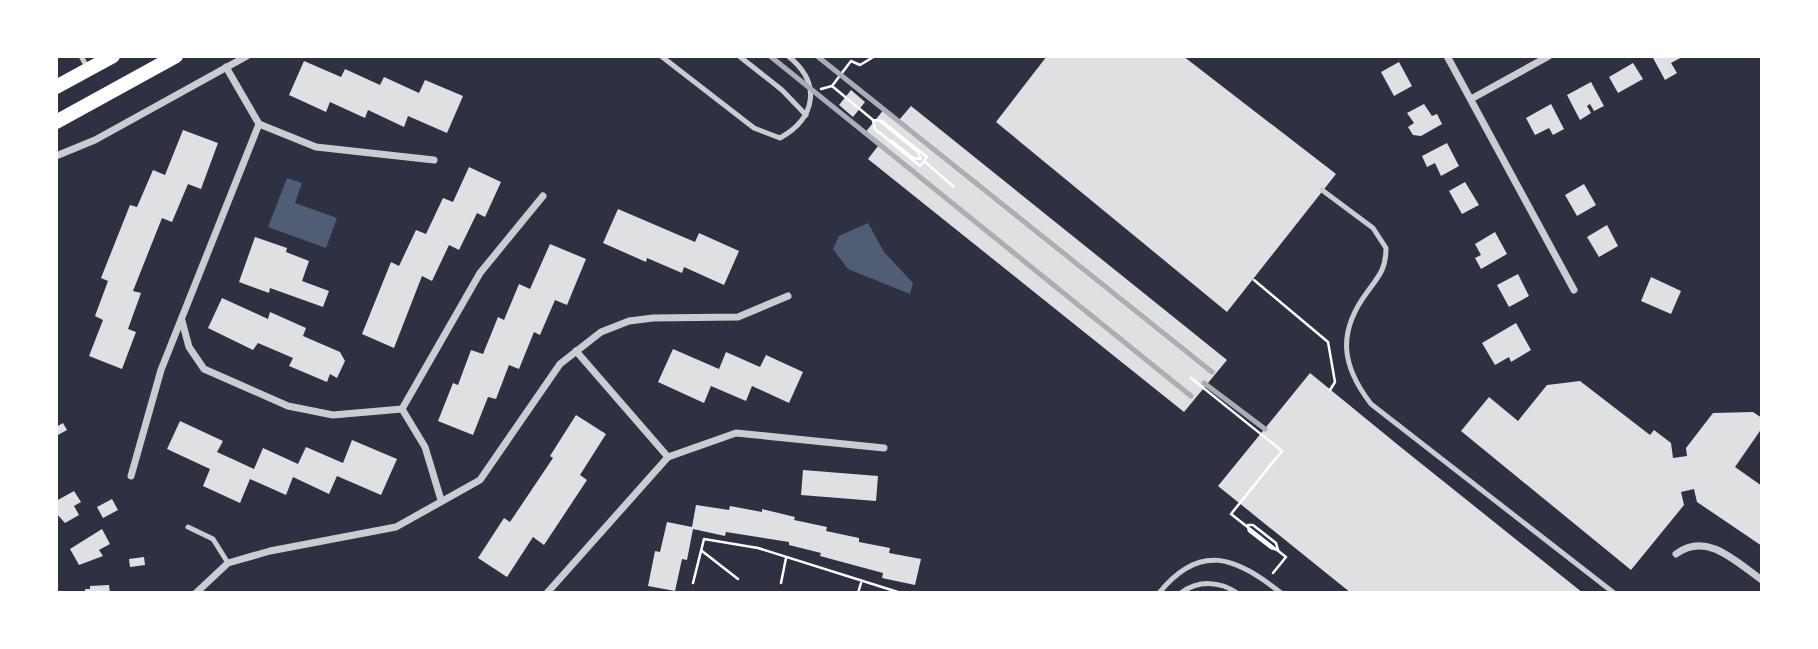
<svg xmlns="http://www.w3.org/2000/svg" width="1818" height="649" viewBox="0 0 1818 649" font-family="'Alegreya Sans',sans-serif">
  <rect width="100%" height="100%" fill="#2d3142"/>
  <!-- water -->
  <g fill="#4f5d75">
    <path d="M287,178L302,183L295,203L337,218L326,248L268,227Z"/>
    <path d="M868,223L884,252L913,283L910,294L848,269L833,249L839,236Z"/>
  </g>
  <!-- building -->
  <g fill="#e0e0e3">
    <path d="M1047,56H1183L1336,174L1227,312L996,122Z"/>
    <path d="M1652,56H1684L1671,63L1677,73L1665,80Z"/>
    <path d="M304,61L341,77L345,69L380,85L384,77L419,93L425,80L463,96L447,133L408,116L404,127L368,110L365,118L330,102L326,112L289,95Z"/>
    <path d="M1399,62L1412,86L1394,96L1381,72Z"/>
    <path d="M1633,63L1643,79L1618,93L1609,77Z"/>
    <path d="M1591,82L1604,106L1594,111L1590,104L1587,106L1591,113L1580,120L1567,95Z"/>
    <path d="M851,90L865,102L853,117L839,105Z"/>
    <path d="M1424,104L1432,116L1437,114L1442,124L1421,136L1413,135L1408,127L1414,123L1407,113Z"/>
    <path d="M1551,104L1564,129L1553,135L1549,128L1535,135L1526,118Z"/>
    <path d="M911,106L1227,360L1184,412L868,159L878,146L864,134L885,108L899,120Z"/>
    <path d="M183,130L218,143L201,189L188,184L172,222L162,218L133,291L141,293L128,329L136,332L122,369L89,356L103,320L95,316L108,281L101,278L130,205L137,207L153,170L165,175Z"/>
    <path d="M1447,143L1459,166L1441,176L1435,163L1427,167L1422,156Z"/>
    <path d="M469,167L501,182L485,217L477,213L459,250L449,245L432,281L422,276L394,348L362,334L391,262L399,266L416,230L426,234L443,198L453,202Z"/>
    <path d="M1465,182L1479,205L1462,214L1449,191Z"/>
    <path d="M1584,184L1596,205L1577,216L1565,195Z"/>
    <path d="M618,209L695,242L699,233L739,251L724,285L684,267L682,273L647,258L646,262L603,243Z"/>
    <path d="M1607,225L1618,246L1599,257L1587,237Z"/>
    <path d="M1495,232L1507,254L1481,269L1475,258L1481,255L1475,244Z"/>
    <path d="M255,237L287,248L286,252L309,261L302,281L329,291L323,307L270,288L269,293L239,282Z"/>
    <path d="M550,244L586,259L567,305L555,300L540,335L534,332L519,369L509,365L496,399L488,397L473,435L438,421L453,383L458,385L471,350L483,354L498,317L504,320L519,284L530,289Z"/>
    <path d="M1518,274L1529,296L1509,307L1497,285Z"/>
    <path d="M1651,277L1681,291L1671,314L1641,301Z"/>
    <path d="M222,298L268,319L270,312L306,328L303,336L340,352L345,361L337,378L330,374L327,382L289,366L293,358L258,343L253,350L208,328Z"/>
    <path d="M1516,323L1531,350L1511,362L1509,357L1495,365L1482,343Z"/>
    <path d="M673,349L719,369L726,352L760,367L766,355L803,372L789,403L752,386L746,401L711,386L704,403L658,382Z"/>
    <path d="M1310,373L1403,449L1583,593H1351L1218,486Z"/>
    <path d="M1580,381L1650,435L1654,430L1671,443L1673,458L1687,456L1686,448L1713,413L1753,412L1762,418V428L1735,467L1762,486V546L1697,502L1694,489L1681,492L1684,505L1631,570L1461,431L1489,397L1518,421L1547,385Z"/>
    <path d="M576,415L606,434L580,475L587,480L544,545L533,537L507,577L478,558L504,518L510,522L553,458L550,456Z"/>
    <path d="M180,421L223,441L217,452L254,469L263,448L298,464L306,447L343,463L352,440L397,459L381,495L337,476L329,494L293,477L286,495L250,479L240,503L203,486L210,469L167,449Z"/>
    <path d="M63,423L67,430L56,436V427Z"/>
    <path d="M803,470L878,476L876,501L801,495Z"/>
    <path d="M74,491L81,502L74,506L79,515L65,523L56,513V501Z"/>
    <path d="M112,499L118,510L103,518L97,507Z"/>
    <path d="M696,505L729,510L730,506L762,512V509L795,517L794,520L827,527L826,531L859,538V542L890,548L889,553L921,559L915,585L882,578L883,573L820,556L821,553L789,545V542L726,532L725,536L693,529L687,560L682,559L675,591L648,586L655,551L660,552L667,522L692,527Z"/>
    <path d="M102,529L110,544L99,550L103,556L79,565L70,549Z"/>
    <path d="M144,557L145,565L130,567L129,559Z"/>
    <path d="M109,585L110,593H85V589H90V586Z"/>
  </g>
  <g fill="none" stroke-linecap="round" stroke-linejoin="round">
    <!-- path -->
    <g stroke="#fff" stroke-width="2.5">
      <path d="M832,86L873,120L882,121L927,157L924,161L954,187"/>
      <path d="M821,89L832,86L851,61L860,65L875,56"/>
      <path d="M873,120L875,129L920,166L923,162"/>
      <path d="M881,122L918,152L921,159"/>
      <path d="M892,141L913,158L921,159"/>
      <path d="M1254,280L1328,342L1335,382L1330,390"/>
      <path d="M1191,378L1282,451L1231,514L1286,557L1273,573"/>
      <path d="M1248,525H1253L1276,543L1278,550"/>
      <path d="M1248,527L1249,531L1271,548L1278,550"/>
      <path d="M702,551L738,579"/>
      <path d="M693,583L704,539L758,548L901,593"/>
      <path d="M781,583L786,558"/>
      <path d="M858,593L861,583"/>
    </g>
    <!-- service -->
    <g stroke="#caccd0" stroke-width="5">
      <path d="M81,56L87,67"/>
      <path d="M661,56L754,128L780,138C816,118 822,83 788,56"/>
      <path d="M739,56L782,90L806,115"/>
      <path d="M1322,190L1373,228L1386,248C1386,268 1380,275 1368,291C1337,332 1341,365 1371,404L1614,593"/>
      <path d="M188,527L213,539L228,563"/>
      <path d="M1159,593C1200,542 1236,557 1281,593"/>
      <path d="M1181,593C1198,580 1220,581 1237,593"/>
    </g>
    <!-- minor -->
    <g stroke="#caccd0" stroke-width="7">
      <path d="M1447,56L1574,290"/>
      <path d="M1471,99L1549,56"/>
      <path d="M259,124L316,147L434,160"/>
      <path d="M56,156L95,140L247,56"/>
      <path d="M182,321L189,347L204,369L288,406L333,415L402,409L480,273L543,196"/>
      <path d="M576,351L668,457"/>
      <path d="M402,409L425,447L441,500"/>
      <path d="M131,476L161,370L259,124L226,67"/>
      <path d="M1676,554C1707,531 1736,562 1762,580"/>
      <path d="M196,593L228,563L270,551L396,527L480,480L560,364L601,332L629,321L653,318L738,317L788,296"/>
      <path d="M547,593L668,457L736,433L884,448"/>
    </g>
    <!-- secondary -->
    <g stroke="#fff" stroke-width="14">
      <path d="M56,87L113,56"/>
      <path d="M56,122L176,56"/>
    </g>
    <!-- rail -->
    <g stroke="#abadb3" stroke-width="5">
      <path d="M770,56L1191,396"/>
      <path d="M817,56L1212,372"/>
      <path d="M1204,383L1265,429"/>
    </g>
  </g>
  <!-- border -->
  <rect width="1818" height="649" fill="none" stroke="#ffffff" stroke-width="116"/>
</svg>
